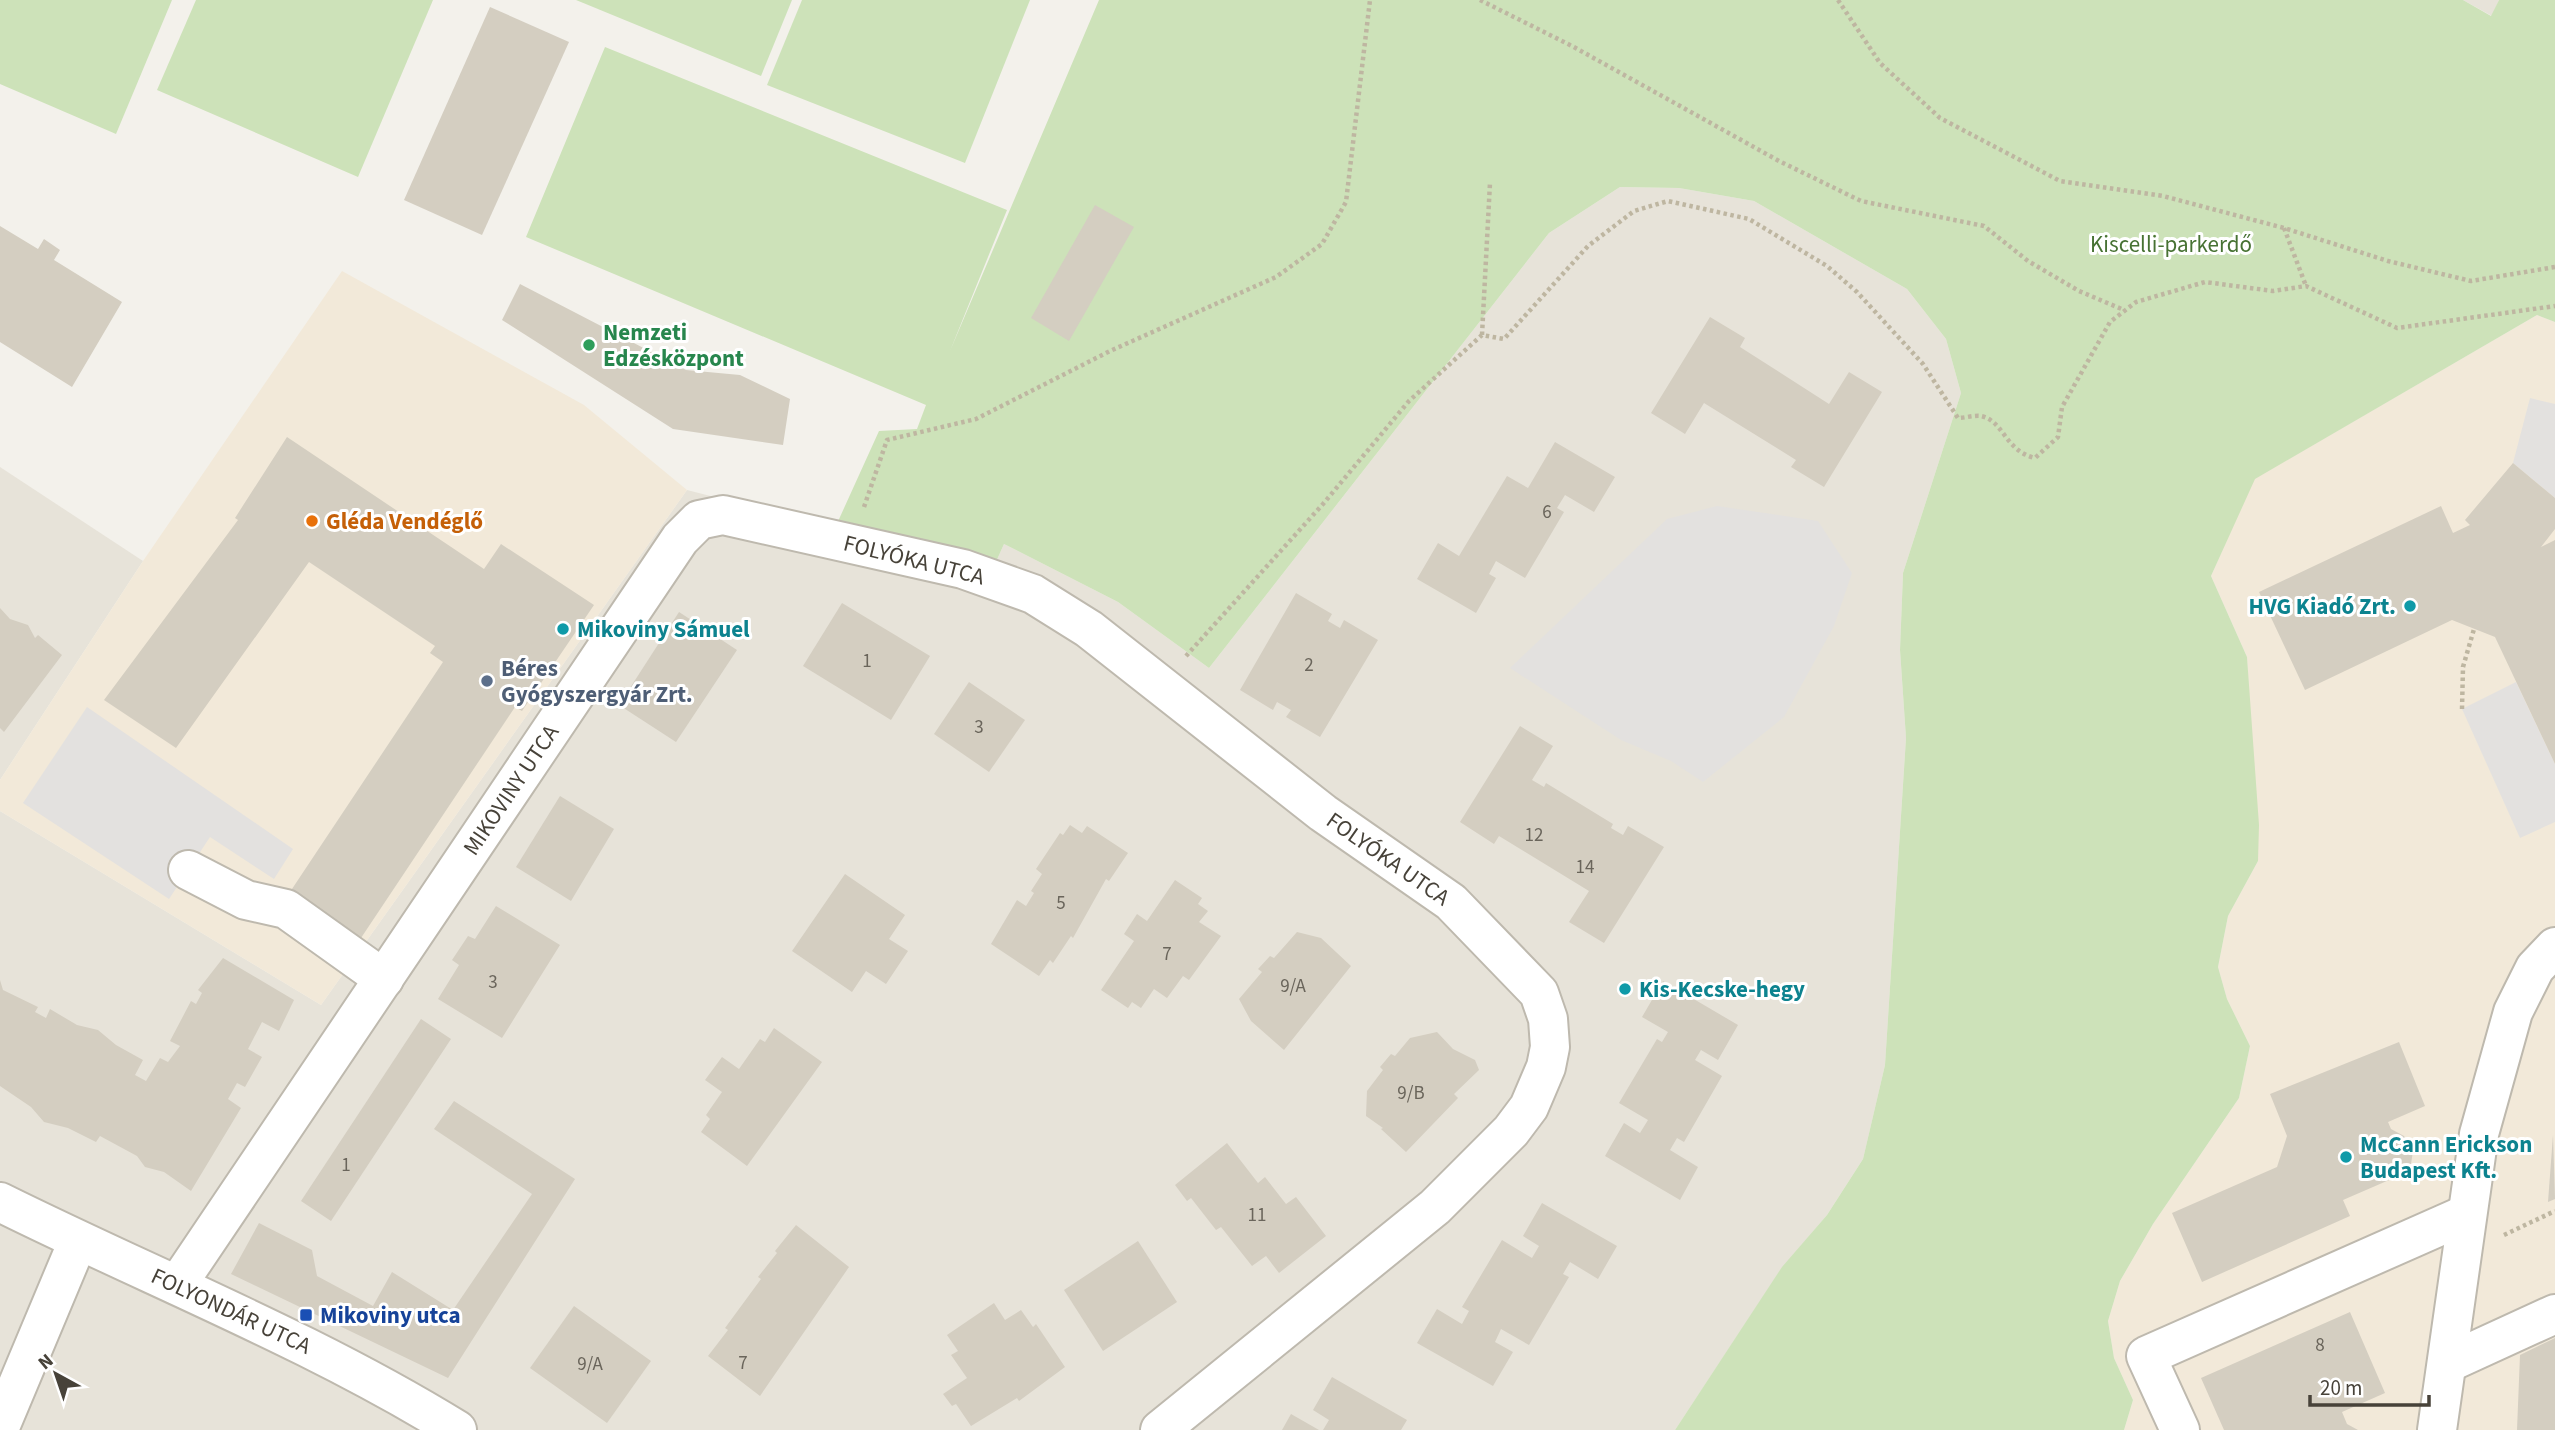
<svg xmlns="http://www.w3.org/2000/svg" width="2555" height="1430" viewBox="0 0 2555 1430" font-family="'Source Sans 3',sans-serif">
  <rect width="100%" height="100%" fill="#f3f1eb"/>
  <!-- residential -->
  <g fill="#e7e3d9">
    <path d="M2463,0H2499L2492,16Z"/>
    <path d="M1620,187L1679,188L1754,201L1907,289L1946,339L1961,393L1903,573L1900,650L1906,738L1885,1065L1863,1159L1827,1215L1782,1268L1675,1430H0V811L321,1005L687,490L835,528L919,538L995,564L1004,544L1118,602L1209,668L1549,233Z"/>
    <path d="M0,467L143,561L0,780Z"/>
  </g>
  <!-- commercial -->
  <g fill="#f2e9d9">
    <path d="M342,271L584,405L687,490L321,1005L0,811V780L143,561Z"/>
    <path d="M2537,315L2555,322V1430H2124L2133,1400L2114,1358L2108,1321L2120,1281L2153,1224L2239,1098L2250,1046L2227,999L2218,967L2228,916L2258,861L2247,657L2211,576L2254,479Z"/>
  </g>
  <!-- green -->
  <g fill="#cde2b9">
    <path d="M0,0H172L116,134L0,84Z"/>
    <path d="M196,0H433L358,177L157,90Z"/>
    <path d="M576,0H792L761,76Z"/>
    <path d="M802,0H1030L965,163L767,85Z"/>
    <path d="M1099,0H2463L2491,16L2499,0H2555V322L2537,315L2255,479L2211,576L2247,657L2259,825L2258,861L2228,916L2218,967L2227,999L2250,1046L2239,1098L2153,1224L2120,1281L2108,1321L2114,1358L2133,1400L2124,1430H1675L1782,1267L1827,1215L1863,1159L1885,1065L1906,738L1900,650L1903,573L1961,393L1946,339L1907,289L1754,201L1679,188L1620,187L1549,233L1209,668L1118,602L1004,544L995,564L919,538L835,528L879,431L917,429L926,405L526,237L605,47L1007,210L950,351Z"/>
  </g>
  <!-- parking -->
  <g fill="#e3e1df">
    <path d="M2530,398L2555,404V498L2513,463Z"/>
    <path d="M1717,506L1818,521L1852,573L1834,626L1784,717L1703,782L1671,761L1621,740L1510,668L1667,519Z"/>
    <path d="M2516,682L2555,764V822L2520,838L2462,709Z"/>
    <path d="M87,707L293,849L274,879L210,837L169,899L23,803Z"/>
  </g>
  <!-- building -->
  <g fill="#d4cec1">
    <path d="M490,7L569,42L482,235L404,200Z"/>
    <path d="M1095,205L1134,227L1069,341L1031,318Z"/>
    <path d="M0,226L38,249L44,239L60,250L54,260L122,302L72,387L0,342Z"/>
    <path d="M520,284L686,370L740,375L790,399L783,445L673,429L502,320Z"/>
    <path d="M1710,317L1745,338L1740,347L1829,404L1849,372L1882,392L1824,487L1791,467L1796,460L1704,403L1685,434L1651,413Z"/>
    <path d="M287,437L484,569L501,544L594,605L522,711L515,707L355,947L284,901L443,662L430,653L435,646L309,562L176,748L104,700L238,520L235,518Z"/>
    <path d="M1555,442L1615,477L1594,512L1565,495L1557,508L1564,512L1525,578L1496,561L1489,574L1496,578L1476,613L1417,579L1438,543L1459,556L1507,476L1528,488Z"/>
    <path d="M2513,463L2555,498V529L2541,547L2555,540V764L2495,637L2452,620L2305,690L2259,592L2441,506L2453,533L2470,525L2465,520Z"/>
    <path d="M1296,593L1332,614L1328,621L1340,628L1344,620L1378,640L1320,737L1286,717L1291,710L1277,702L1273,710L1240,690Z"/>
    <path d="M842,603L930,656L891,720L803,666Z"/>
    <path d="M0,608L10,619L28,625L35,638L38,635L62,655L4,732L0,728Z"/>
    <path d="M679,612L737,650L676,742L619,705Z"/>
    <path d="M969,682L1025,720L989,772L934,734Z"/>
    <path d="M1520,726L1553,746L1532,780L1544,787L1546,783L1613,824L1611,828L1623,835L1628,826L1664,847L1604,943L1569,922L1589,891L1499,836L1494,844L1460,822Z"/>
    <path d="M560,796L614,829L571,901L516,867Z"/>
    <path d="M1070,825L1082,833L1087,826L1128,853L1109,881L1106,879L1073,938L1071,936L1053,963L1050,960L1039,976L991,944L1017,900L1026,906L1034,893L1031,891L1042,874L1036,869L1060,833L1063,835Z"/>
    <path d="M845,874L905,915L889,939L908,951L886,984L866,971L852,992L792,951Z"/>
    <path d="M1175,880L1202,898L1198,904L1208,911L1199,922L1221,936L1189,980L1183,976L1167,998L1154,989L1141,1008L1132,1002L1128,1008L1101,990L1134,941L1124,934L1137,914L1147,921Z"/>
    <path d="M496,906L560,945L502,1038L438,999L459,965L452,960L468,936L475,939Z"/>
    <path d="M1297,932L1321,938L1351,966L1284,1050L1251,1021L1239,999L1262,972L1258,969L1270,956L1274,958Z"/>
    <path d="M223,958L294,1000L279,1031L262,1022L248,1049L262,1057L245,1087L237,1083L228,1099L241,1108L191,1191L164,1172L145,1167L137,1156L100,1136L96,1142L68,1128L44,1122L31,1107L0,1086V980L3,990L38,1007L35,1012L46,1018L50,1009L77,1025L98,1030L116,1045L143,1060L135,1075L146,1081L160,1058L168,1062L180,1046L170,1041L191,1001L196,1004L202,993L198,990Z"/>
    <path d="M1663,981L1738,1025L1718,1060L1701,1050L1695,1060L1722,1076L1684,1142L1677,1138L1670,1150L1698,1167L1680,1200L1605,1156L1624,1123L1640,1133L1648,1120L1619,1103L1657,1039L1662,1042L1668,1032L1642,1017Z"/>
    <path d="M421,1019L451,1039L331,1221L301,1201Z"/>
    <path d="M774,1028L822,1062L747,1166L701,1132L710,1119L706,1115L722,1092L705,1080L722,1057L739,1069L760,1039L765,1042Z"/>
    <path d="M1437,1032L1453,1049L1475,1060L1479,1070L1454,1094L1458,1098L1406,1152L1381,1129L1383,1128L1366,1116L1367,1091L1383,1070L1380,1067L1391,1054L1395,1056L1410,1038Z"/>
    <path d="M2399,1042L2425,1106L2388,1122L2391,1129L2404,1136L2413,1151L2411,1164L2403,1174L2343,1200L2350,1216L2202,1282L2172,1213L2277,1167L2287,1136L2270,1094Z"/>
    <path d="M454,1101L575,1179L448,1378L231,1274L259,1223L312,1250L317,1276L373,1306L392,1272L453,1310L532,1194L434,1129Z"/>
    <path d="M2553,1135L2555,1199L2548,1202Z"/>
    <path d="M1227,1143L1258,1183L1265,1177L1286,1204L1296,1197L1326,1236L1279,1273L1266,1256L1252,1266L1221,1227L1216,1230L1191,1198L1187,1201L1175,1185Z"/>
    <path d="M1542,1203L1617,1246L1598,1279L1570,1262L1563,1274L1569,1277L1529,1345L1501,1329L1495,1342L1513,1352L1493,1386L1417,1343L1437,1309L1462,1324L1469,1311L1462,1307L1502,1240L1532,1258L1539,1246L1523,1236Z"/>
    <path d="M796,1225L849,1267L760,1396L708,1356L728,1330L725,1328L761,1279L758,1277L777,1253L775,1251Z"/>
    <path d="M1138,1241L1177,1302L1103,1351L1064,1290Z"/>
    <path d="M994,1303L1005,1320L1021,1310L1033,1327L1036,1324L1065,1367L1019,1401L1017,1398L971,1426L956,1404L952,1406L943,1394L967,1378L951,1355L958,1351L947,1335Z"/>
    <path d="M574,1306L651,1361L607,1423L530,1368Z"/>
    <path d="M2350,1312L2385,1393L2342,1412L2347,1424L2358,1430H2224L2201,1378Z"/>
    <path d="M2555,1338V1430H2517L2520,1355Z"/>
    <path d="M1332,1377L1407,1420L1401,1430H1323L1329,1420L1313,1410Z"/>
    <path d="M1291,1414L1319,1430H1282Z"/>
  </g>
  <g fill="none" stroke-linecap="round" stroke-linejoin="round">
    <defs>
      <g id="minor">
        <path d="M188,870L246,900L286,909L384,979"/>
        <path d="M0,1202C153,1278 311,1340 457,1430"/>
        <path d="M177,1285L680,539L699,520L723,515L963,569L1033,594L1089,629L1323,813L1451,902L1539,993L1548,1019L1550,1047L1546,1067L1529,1107L1511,1131L1435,1207L1160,1430"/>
        <path d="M2448,1363L2555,1314"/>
        <path d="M0,1427L78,1241"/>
        <path d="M2180,1430L2146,1356L2467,1214"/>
        <path d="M2437,1430L2479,1134L2513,1012L2535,968L2555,947"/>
      </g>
    </defs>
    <!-- minor casing -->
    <use href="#minor" stroke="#beb9ae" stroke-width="42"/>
    <!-- path -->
    <g stroke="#beb6a1" stroke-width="4.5" stroke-dasharray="3.5 3.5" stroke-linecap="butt">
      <path d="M1480,0L1572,46L1779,161L1861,201L1984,226L2028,261L2079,291L2124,310"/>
      <path d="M1838,0L1880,63L1940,118L2060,181L2163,196L2284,228L2388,261L2471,281L2555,267"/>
      <path d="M2284,228L2306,286"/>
      <path d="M1482,335L1490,183"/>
      <path d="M864,507L887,440L976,419L1110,351L1276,277L1322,244L1346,202L1370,0"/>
      <path d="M1186,656L1323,504L1409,401L1482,335L1504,339L1588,246L1634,211L1668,201L1749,219L1827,266L1857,292L1923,364L1958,418C1964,418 1975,415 1981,416C2004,421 2005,451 2035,458L2058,437L2062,407L2110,322L2136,302L2205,282L2273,291L2306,286L2397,328L2555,306"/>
      <path d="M2462,709L2463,667L2474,629"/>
      <path d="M2504,1235L2555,1211"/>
    </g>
    <!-- minor -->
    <use href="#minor" stroke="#fff" stroke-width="38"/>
  </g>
  <!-- markers -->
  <circle fill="#2e9e5b" stroke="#fff" stroke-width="2.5" cx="589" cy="345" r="7"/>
  <circle fill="#e8710a" stroke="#fff" stroke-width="2.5" cx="312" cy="521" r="7"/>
  <g fill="#0f9aa8" stroke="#fff" stroke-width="2.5">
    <circle cx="2410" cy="606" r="7"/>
    <circle cx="563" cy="629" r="7"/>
    <circle cx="1625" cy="989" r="7"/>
    <circle cx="2346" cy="1157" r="7"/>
  </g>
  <circle fill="#5c6f8a" stroke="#fff" stroke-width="2.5" cx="487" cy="681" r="7"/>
  <rect fill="#1a4fb4" stroke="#fff" stroke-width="2.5" x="299" y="1308" width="14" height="14" rx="3.5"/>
  <g text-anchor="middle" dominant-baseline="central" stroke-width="6" stroke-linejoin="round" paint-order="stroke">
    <!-- number labels -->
    <g font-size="19" fill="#6a655b">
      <text x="1547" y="512">6</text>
      <text x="867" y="661">1</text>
      <text x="1309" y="665">2</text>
      <text x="979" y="727">3</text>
      <text x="1534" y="835">12</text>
      <text x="1585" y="867">14</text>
      <text x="1061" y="903">5</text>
      <text x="1167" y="954">7</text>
      <text x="493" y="982">3</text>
      <text x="1293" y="986">9/A</text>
      <text x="1411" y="1093">9/B</text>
      <text x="346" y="1165">1</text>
      <text x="1257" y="1215">11</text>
      <text x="2320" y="1345">8</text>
      <text x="743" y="1363">7</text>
      <text x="590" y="1364">9/A</text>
    </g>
    <!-- park labels -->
    <g font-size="23" fill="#477233" stroke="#fff">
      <text x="2171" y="244">Kiscelli-parkerdő</text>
    </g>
    <!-- leisure labels -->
    <g font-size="23" font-weight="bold" fill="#27864d" stroke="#fff" text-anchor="start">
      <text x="603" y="332">Nemzeti<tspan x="603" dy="26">Edzésközpont</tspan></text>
    </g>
    <!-- food labels -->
    <g font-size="23" font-weight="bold" fill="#c56008" stroke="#fff" text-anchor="start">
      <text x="326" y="521">Gléda Vendéglő</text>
    </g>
    <!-- street labels -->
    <g font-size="23" fill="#474239" stroke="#fff">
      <text transform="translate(914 560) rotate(14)">FOLYÓKA UTCA</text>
      <text transform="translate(511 790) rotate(-56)">MIKOVINY UTCA</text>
      <text transform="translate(1388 859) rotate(35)">FOLYÓKA UTCA</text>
      <text transform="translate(231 1311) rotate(25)">FOLYONDÁR UTCA</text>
    </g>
    <!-- culture labels -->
    <g font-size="23" font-weight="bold" fill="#0d838f" stroke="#fff" text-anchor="start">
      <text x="2396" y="606" text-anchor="end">HVG Kiadó Zrt.</text>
      <text x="577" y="629">Mikoviny Sámuel</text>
      <text x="1639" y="989">Kis-Kecske-hegy</text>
      <text x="2360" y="1144">McCann Erickson<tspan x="2360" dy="26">Budapest Kft.</tspan></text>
    </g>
    <!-- service labels -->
    <g font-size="23" font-weight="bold" fill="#4e5e75" stroke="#fff" text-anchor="start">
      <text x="501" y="668">Béres<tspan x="501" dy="26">Gyógyszergyár Zrt.</tspan></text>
    </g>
    <!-- transit labels -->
    <g font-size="23" font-weight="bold" fill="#164399" stroke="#fff" text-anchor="start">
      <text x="320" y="1315">Mikoviny utca</text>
    </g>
  </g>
  <!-- north arrow -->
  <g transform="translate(56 1374) rotate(320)" stroke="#ffffff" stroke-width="5" paint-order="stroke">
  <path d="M0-5L12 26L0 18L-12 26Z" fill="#474239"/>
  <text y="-10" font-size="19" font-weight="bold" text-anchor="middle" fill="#474239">N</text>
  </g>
  <!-- scale -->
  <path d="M2310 1395v10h119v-10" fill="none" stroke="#474239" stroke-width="3.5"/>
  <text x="2320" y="1395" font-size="21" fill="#474239" stroke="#ffffff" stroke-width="5" paint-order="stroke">20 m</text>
</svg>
